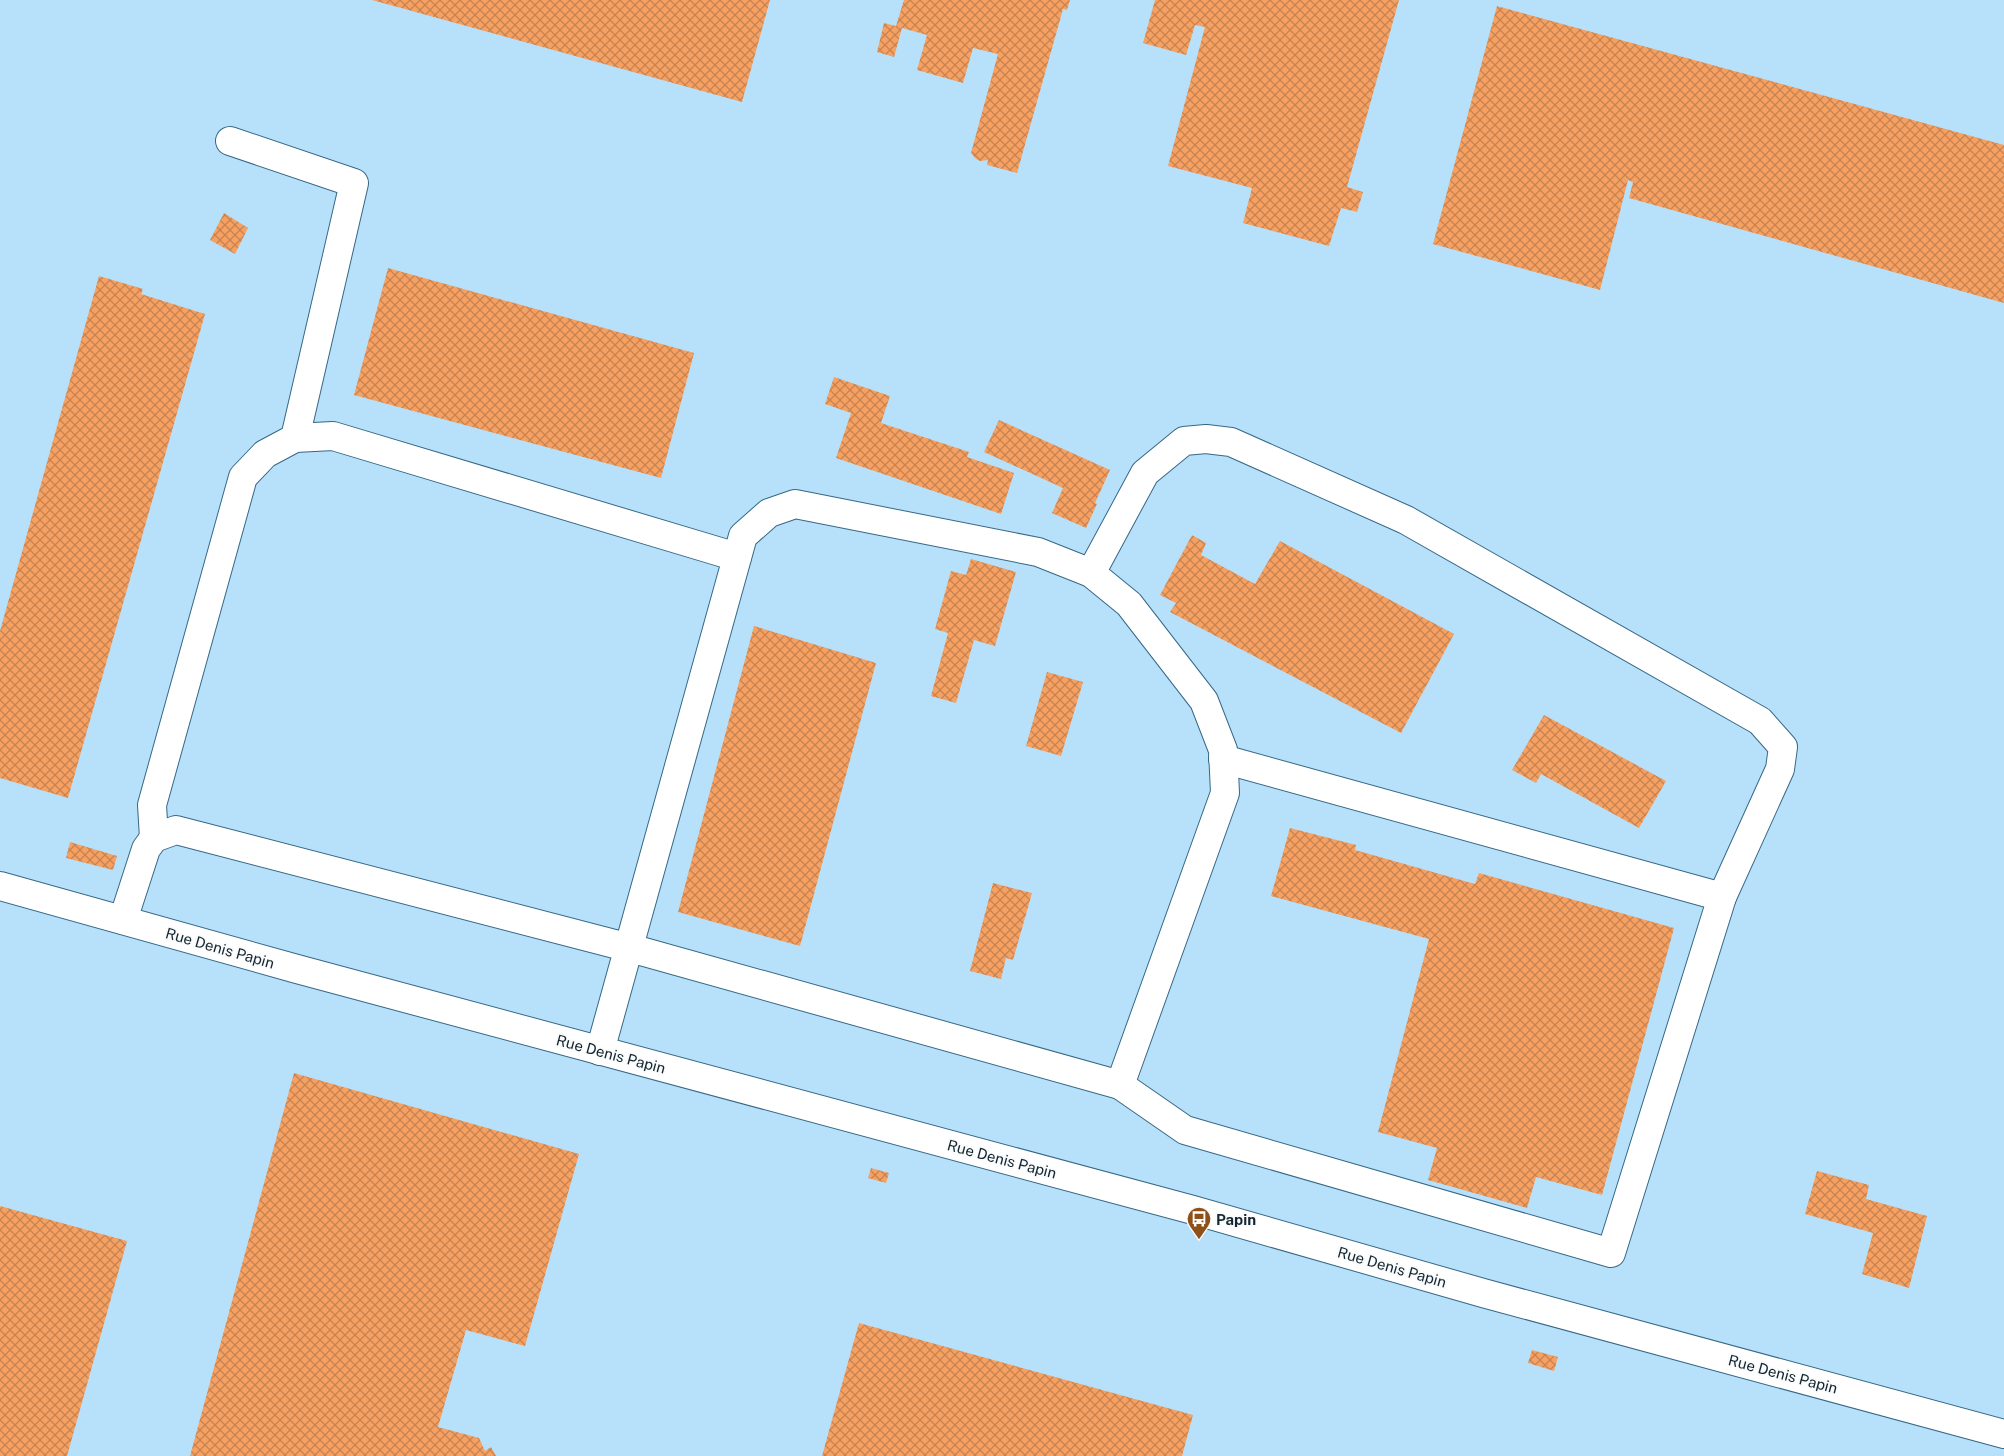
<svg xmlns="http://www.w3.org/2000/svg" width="2004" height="1456" viewBox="0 0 2004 1456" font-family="'Public Sans',sans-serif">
  <defs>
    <pattern id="building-cross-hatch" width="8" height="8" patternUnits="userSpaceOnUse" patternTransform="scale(1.25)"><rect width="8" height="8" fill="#f6a161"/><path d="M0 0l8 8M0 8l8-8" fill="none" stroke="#c68351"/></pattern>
  </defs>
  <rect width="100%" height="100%" fill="#b7e1fb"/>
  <!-- building -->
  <g fill="url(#building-cross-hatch)">
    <path d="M372,0H770L742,102Z"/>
    <path d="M904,0H1070L1067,10L1063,9L1017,173L987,165L988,160L980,161L976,159L971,153L998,54L973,48L963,83L917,70L927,35L902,28L894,57L877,52L884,23L896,26Z"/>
    <path d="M1155,0H1399L1347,187L1363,192L1357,212L1341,208L1329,246L1243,223L1252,188L1168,166L1205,27L1195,25L1186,55L1143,43Z"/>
    <path d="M1497,6L2004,145V303L1629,198L1633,182L1628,180L1600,290L1433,244Z"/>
    <path d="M224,213L248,228L235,254L210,240Z"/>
    <path d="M388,268L694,353L661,478L354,395Z"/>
    <path d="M99,276L143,289L141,294L205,314L68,798L0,778V631Z"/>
    <path d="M834,377L890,396L881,423L969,452L967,457L1014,473L1001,514L836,458L851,413L825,404Z"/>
    <path d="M999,420L1110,470L1095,503L1097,504L1086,528L1052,513L1063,488L984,452Z"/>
    <path d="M1192,535L1206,543L1201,555L1255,584L1280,541L1454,634L1401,733L1170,612L1176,603L1160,595Z"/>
    <path d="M971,559L1016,572L995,646L974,640L956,703L931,696L948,633L935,629L951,571L966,575Z"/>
    <path d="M754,626L876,663L800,946L678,912Z"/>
    <path d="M1047,672L1083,682L1061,756L1026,746Z"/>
    <path d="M1544,715L1666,781L1639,828L1541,774L1536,783L1512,770Z"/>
    <path d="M1290,828L1356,845L1355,850L1475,884L1479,873L1674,928L1602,1195L1536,1177L1527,1208L1428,1180L1437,1148L1378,1132L1429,939L1271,896Z"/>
    <path d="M70,842L117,856L113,870L66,858Z"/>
    <path d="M993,883L1032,893L1013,960L1006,958L1001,979L970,971Z"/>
    <path d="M294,1073L579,1154L525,1346L466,1330L438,1427L479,1438L485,1451L491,1447L496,1456H190Z"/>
    <path d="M871,1168L889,1173L886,1183L868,1178Z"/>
    <path d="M1817,1171L1869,1185L1866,1199L1927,1216L1909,1288L1862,1274L1873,1233L1805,1214Z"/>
    <path d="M0,1206L127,1241L67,1456H0Z"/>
    <path d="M859,1323L1193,1415L1182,1456H822Z"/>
    <path d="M1532,1350L1558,1357L1554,1371L1528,1363Z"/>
  </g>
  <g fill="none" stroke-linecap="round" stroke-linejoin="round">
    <defs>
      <g id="minor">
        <path d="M230,141L354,183L295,438"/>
        <path d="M1091,573L1145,473L1184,441L1206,439L1231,442L1406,520L1760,721L1783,747L1780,769L1722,897L1611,1253L1185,1130L1120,1085"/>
        <path d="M1223,759L1722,897"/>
        <path d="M154,838L152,805L243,477L265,454L295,438L333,436L737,557"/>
        <path d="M0,886L297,969L1193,1210L1483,1293L2004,1434"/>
        <path d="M123,920L146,849L154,838L176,830L630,948L1120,1085L1225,793L1223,750L1204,701L1129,604L1091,573L1038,552L795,504L769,513L743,536L600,1051"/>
      </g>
    </defs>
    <!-- minor casing -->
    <use href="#minor" stroke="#366885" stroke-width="30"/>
    <!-- minor -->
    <use href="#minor" stroke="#fff" stroke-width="28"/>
  </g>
  <!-- icons -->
  <defs>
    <symbol id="bus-pin" viewBox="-11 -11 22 30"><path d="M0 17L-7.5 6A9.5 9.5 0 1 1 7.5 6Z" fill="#8f4f18" stroke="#fbfbfb"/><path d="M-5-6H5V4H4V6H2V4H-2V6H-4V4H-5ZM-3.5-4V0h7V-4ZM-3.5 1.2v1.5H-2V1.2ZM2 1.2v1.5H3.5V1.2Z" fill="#fff"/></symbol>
  </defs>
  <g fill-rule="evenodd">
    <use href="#bus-pin" x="1185" y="1205" width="28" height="38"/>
  </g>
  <g text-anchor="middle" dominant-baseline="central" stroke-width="4" stroke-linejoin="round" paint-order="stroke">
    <!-- street labels -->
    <g font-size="15" fill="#122733" stroke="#fbfbfb">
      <text transform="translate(220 948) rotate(16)">Rue Denis Papin</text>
      <text transform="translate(611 1054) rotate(15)">Rue Denis Papin</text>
      <text transform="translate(1002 1159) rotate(15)">Rue Denis Papin</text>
      <text transform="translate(1392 1267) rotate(16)">Rue Denis Papin</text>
      <text transform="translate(1783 1374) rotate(15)">Rue Denis Papin</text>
    </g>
    <!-- poi labels -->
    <g font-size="15" font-weight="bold" fill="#122733" stroke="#fbfbfb" text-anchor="start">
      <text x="1216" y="1219">Papin</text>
    </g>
  </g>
</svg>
